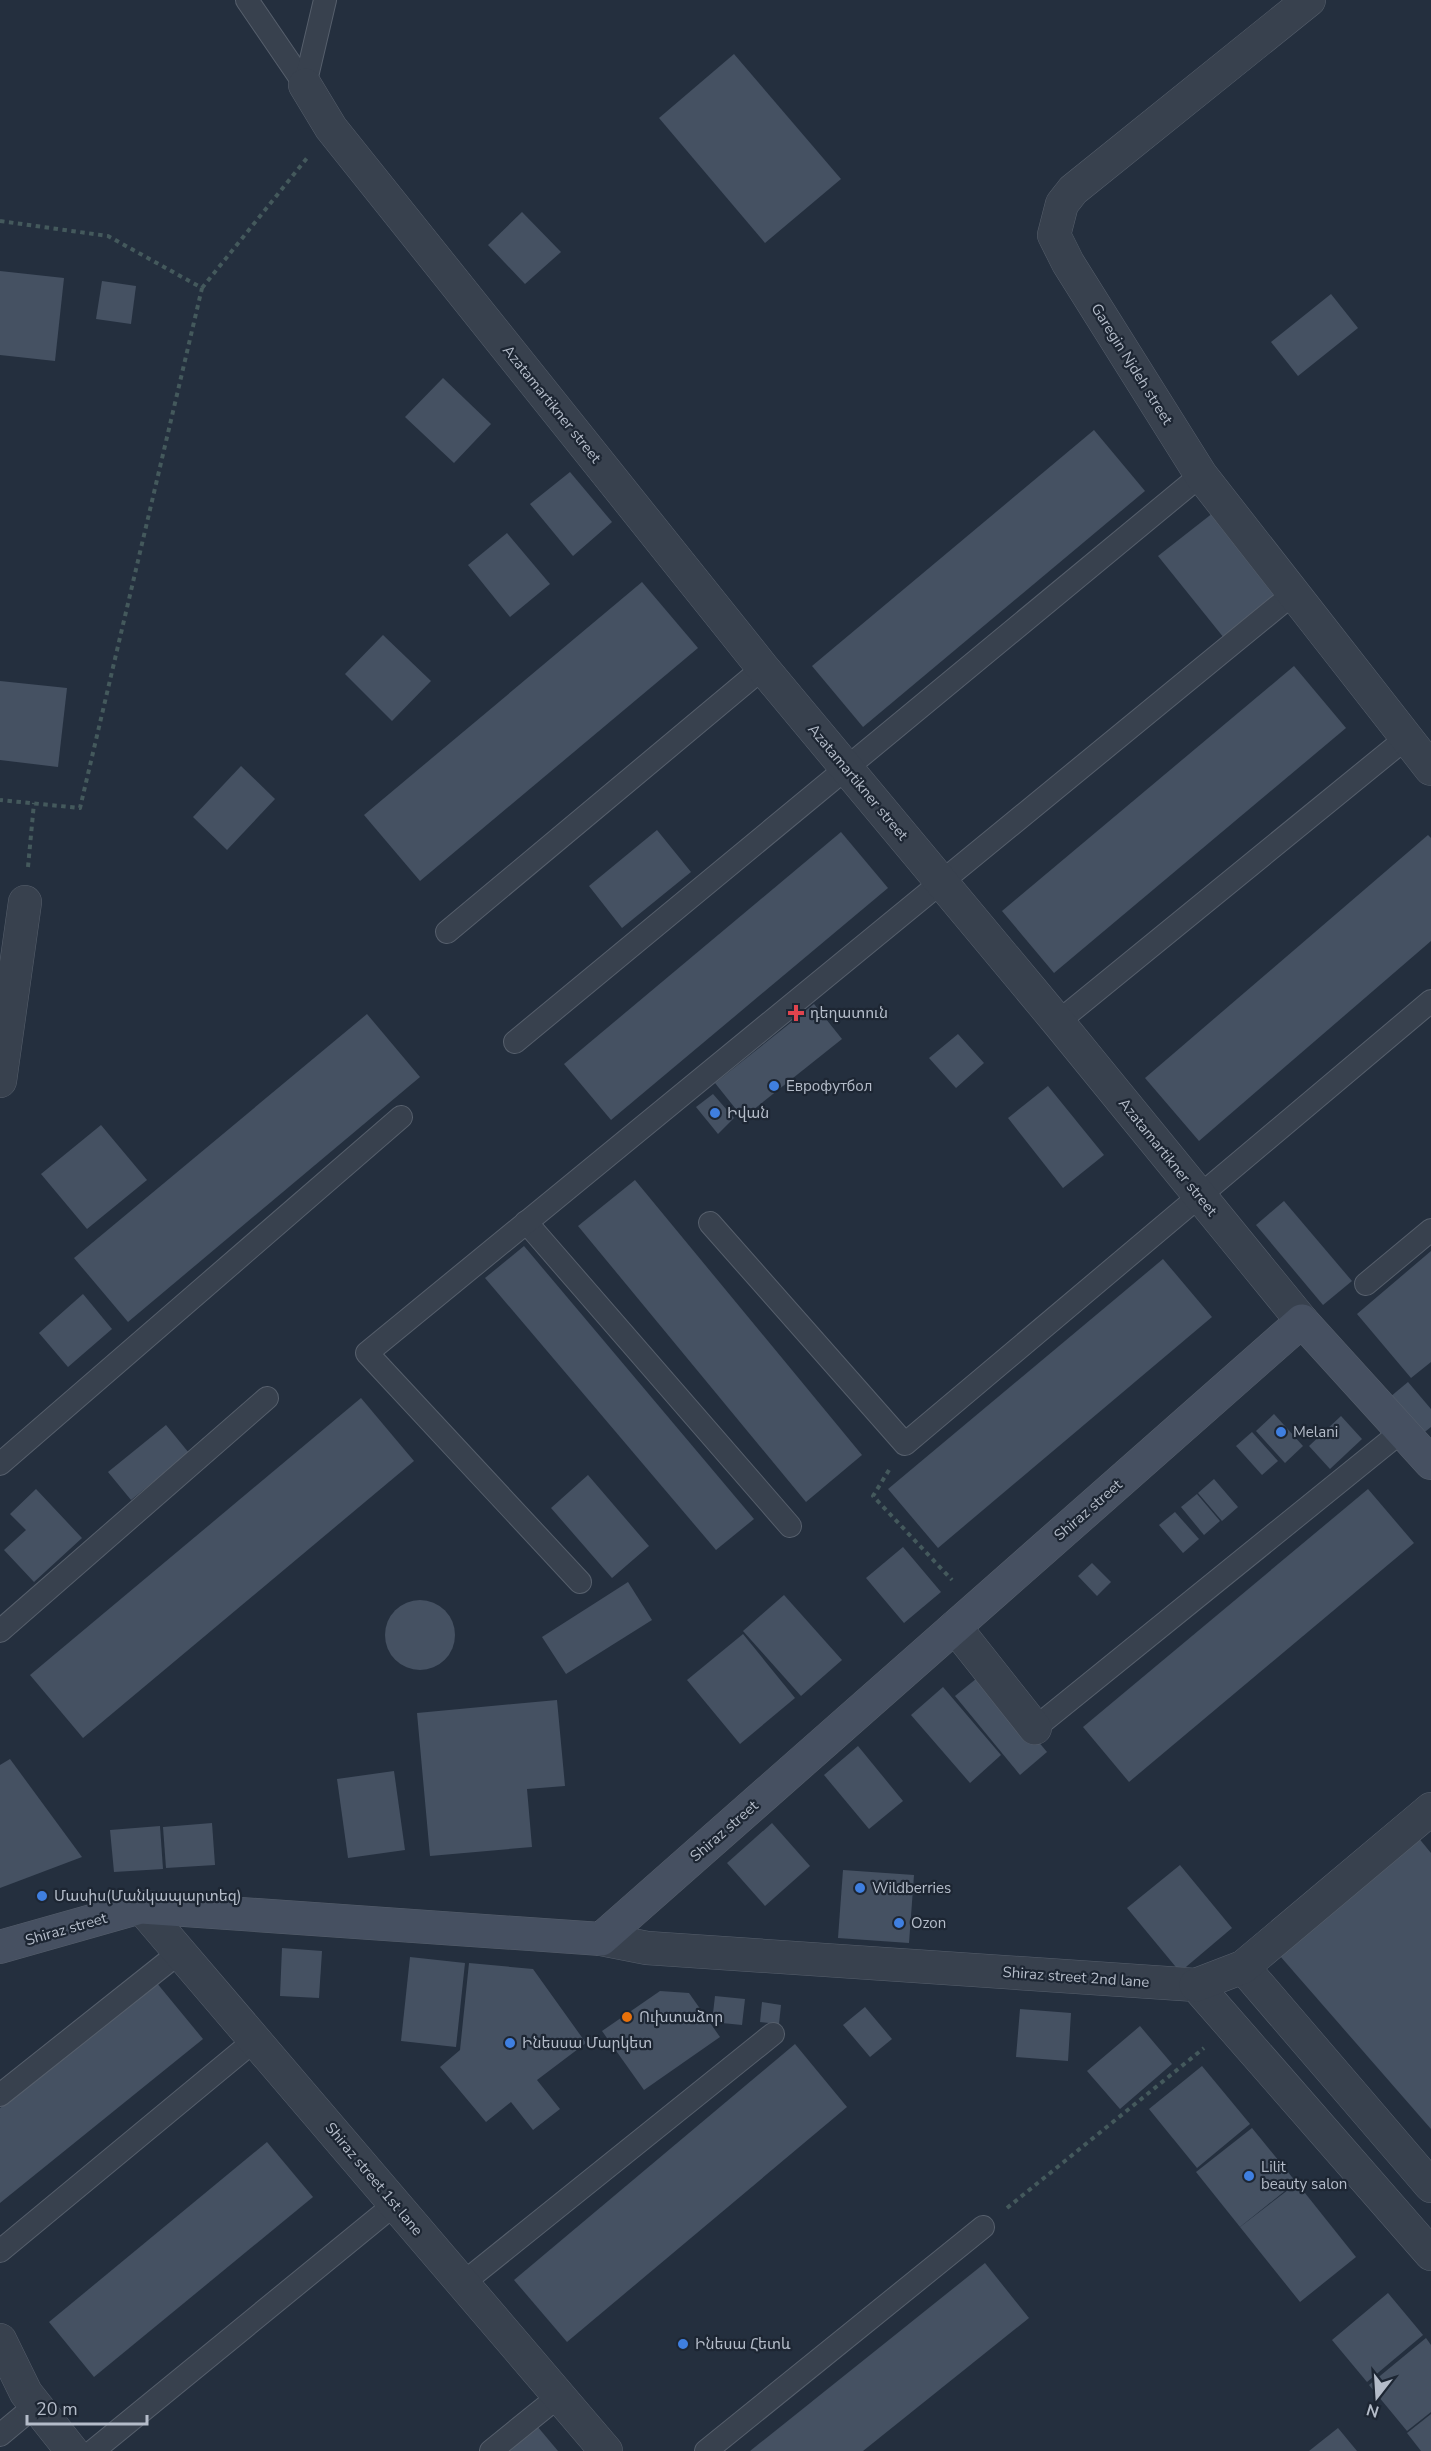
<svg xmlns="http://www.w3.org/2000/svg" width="1431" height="2451" viewBox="0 0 1431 2451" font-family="'Nunito Sans','Noto Sans Armenian',sans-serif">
  <rect width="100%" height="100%" fill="#242f3e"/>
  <!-- building -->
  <g fill="#455162">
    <path d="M734,54L841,179L765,243L659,118Z"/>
    <path d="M522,212L561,252L525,284L488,245Z"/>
    <path d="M0,271L64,278L55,361L0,355Z"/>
    <path d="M102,281L136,286L131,324L96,319Z"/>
    <path d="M1331,294L1358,328L1298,376L1271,342Z"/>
    <path d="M443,378L491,424L454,463L405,417Z"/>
    <path d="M1094,430L1145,491L863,727L812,666Z"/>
    <path d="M570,472L612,522L573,556L530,504Z"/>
    <path d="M1218,509L1284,590L1224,638L1158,556Z"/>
    <path d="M507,533L550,584L510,617L468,565Z"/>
    <path d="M642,582L698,648L420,881L364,815Z"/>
    <path d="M383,635L431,681L392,721L345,674Z"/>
    <path d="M1294,666L1346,728L1054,973L1002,911Z"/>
    <path d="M0,681L67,688L58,767L0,760Z"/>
    <path d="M241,766L275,799L227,850L193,817Z"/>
    <path d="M657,830L691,872L622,928L589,886Z"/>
    <path d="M841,832L888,888L611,1120L564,1064Z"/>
    <path d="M1428,835L1431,838V941L1199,1141L1145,1078Z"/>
    <path d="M814,1004L842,1039L743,1118L715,1083Z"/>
    <path d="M367,1014L420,1077L128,1322L74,1258Z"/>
    <path d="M958,1034L984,1063L956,1088L929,1058Z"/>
    <path d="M1048,1086L1104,1155L1063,1188L1008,1118Z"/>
    <path d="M713,1094L734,1118L718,1134L696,1107Z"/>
    <path d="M101,1125L147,1180L87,1229L41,1174Z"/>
    <path d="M635,1180L862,1455L806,1502L578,1226Z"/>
    <path d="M1284,1201L1352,1281L1323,1305L1256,1225Z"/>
    <path d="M524,1246L754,1519L716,1550L485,1278Z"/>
    <path d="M1431,1251V1362L1411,1378L1357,1314Z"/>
    <path d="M1163,1259L1212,1317L938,1548L888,1489Z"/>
    <path d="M83,1294L112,1329L68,1367L39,1333Z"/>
    <path d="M1408,1382L1431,1409V1427L1416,1439L1384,1402Z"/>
    <path d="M361,1398L414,1461L83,1738L30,1675Z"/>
    <path d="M1274,1414L1303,1446L1285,1463L1256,1431Z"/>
    <path d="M1341,1416L1362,1439L1330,1469L1309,1446Z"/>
    <path d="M166,1425L189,1453L131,1500L108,1472Z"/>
    <path d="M1252,1432L1278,1461L1262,1475L1236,1446Z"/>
    <path d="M588,1475L649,1546L612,1578L551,1508Z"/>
    <path d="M1214,1479L1238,1507L1222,1521L1198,1493Z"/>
    <path d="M36,1489L82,1538L34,1582L4,1550L26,1530L10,1514Z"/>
    <path d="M1368,1489L1414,1543L1129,1782L1083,1727Z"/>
    <path d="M1197,1494L1220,1521L1204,1535L1181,1507Z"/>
    <path d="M1175,1512L1199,1539L1183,1553L1159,1525Z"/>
    <path d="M903,1547L941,1592L904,1623L866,1578Z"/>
    <path d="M1092,1563L1111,1582L1097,1596L1078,1576Z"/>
    <path d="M628,1582L652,1620L566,1674L542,1637Z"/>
    <path d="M784,1595L842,1660L801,1696L743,1631Z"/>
    <circle cx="420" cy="1635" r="35"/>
    <path d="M743,1634L795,1698L740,1744L687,1680Z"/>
    <path d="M982,1674L1047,1752L1020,1775L955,1696Z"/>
    <path d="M943,1687L1001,1755L970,1783L911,1715Z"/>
    <path d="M557,1700L565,1786L527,1789L532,1847L430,1856L417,1713Z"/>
    <path d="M858,1746L903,1801L869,1829L824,1775Z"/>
    <path d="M10,1759L82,1857L0,1888V1765Z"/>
    <path d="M394,1771L405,1850L348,1858L337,1779Z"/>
    <path d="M212,1823L215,1865L166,1868L163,1827Z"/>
    <path d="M772,1823L810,1866L765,1906L727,1863Z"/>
    <path d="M160,1826L163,1869L114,1872L110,1830Z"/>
    <path d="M1417,1836L1431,1853V2129L1280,1956Z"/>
    <path d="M1180,1865L1232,1928L1180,1972L1127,1908Z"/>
    <path d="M843,1870L914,1875L909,1943L838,1938Z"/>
    <path d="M282,1948L322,1951L319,1998L280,1996Z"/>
    <path d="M410,1957L465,1963L456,2047L401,2041Z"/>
    <path d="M469,1963L533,1969L586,2043L537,2080L560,2109L533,2130L511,2102L486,2122L440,2067L460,2050Z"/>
    <path d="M156,1982L203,2039L0,2203V2108Z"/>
    <path d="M660,1991L689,1993L720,2037L644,2090L602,2031Z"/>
    <path d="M715,1996L745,1999L742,2025L712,2022Z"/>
    <path d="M762,2002L781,2005L779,2024L760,2022Z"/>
    <path d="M865,2007L892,2039L870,2057L843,2025Z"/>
    <path d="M1020,2009L1071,2013L1068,2061L1016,2057Z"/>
    <path d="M1140,2026L1172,2064L1120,2109L1087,2071Z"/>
    <path d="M795,2044L847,2107L567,2342L514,2280Z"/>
    <path d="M1202,2066L1250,2124L1197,2168L1149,2109Z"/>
    <path d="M1252,2128L1296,2182L1240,2227L1196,2172Z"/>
    <path d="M267,2142L313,2197L94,2377L49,2322Z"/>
    <path d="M1297,2183L1356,2257L1300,2302L1240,2227Z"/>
    <path d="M985,2263L1029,2318L863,2451H750Z"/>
    <path d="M1388,2293L1423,2335L1367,2382L1332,2340Z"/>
    <path d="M1426,2338L1431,2345V2412L1407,2431L1369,2385Z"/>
    <path d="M1431,2414V2451H1421L1407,2433Z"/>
    <path d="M537,2426L558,2451H508Z"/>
    <path d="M1338,2428L1357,2451H1309Z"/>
  </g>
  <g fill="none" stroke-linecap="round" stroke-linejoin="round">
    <defs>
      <g id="lane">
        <path d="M247,0L305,85"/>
        <path d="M305,85L325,0"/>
        <path d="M447,932L763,668"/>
        <path d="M1058,1022L1405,739"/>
        <path d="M515,1042L1201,475"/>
        <path d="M526,1222L790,1526"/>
        <path d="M710,1223L905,1444L1431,1001"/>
        <path d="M1366,1284L1431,1230"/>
        <path d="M0,1464L401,1117"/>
        <path d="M580,1582L367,1353L1294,593"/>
        <path d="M0,1631L267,1398"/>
        <path d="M1035,1728L1402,1431"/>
        <path d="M0,2095L180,1952"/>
        <path d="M0,2251L255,2040"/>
        <path d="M463,2283L773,2034"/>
        <path d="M0,2435L36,2405"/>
        <path d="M93,2451L395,2204"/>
        <path d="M491,2451L559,2396"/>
        <path d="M706,2451L983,2227"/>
      </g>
      <g id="street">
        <path d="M1309,0L1073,190L1062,204L1054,235L1068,263L1201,475L1431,769"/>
        <path d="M305,85L331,128L763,668L1058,1022L1302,1321"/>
        <path d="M0,1081L25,902"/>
        <path d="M955,1627L1035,1728"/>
        <path d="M141,1907L606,2451"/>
        <path d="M601,1939L647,1948L1196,1985L1431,2254"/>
        <path d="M1243,1967L1431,2186"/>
        <path d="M1196,1985L1243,1967L1431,1809"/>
        <path d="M0,2340L26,2393L72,2451"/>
      </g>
      <path id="secondary" d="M0,1947L141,1907L601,1939L1302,1321L1431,1463"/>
    </defs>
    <!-- lane casing -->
    <use href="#lane" stroke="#565f6c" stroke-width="24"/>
    <!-- street casing -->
    <use href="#street" stroke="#565f6c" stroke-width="34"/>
    <!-- secondary casing -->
    <use href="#secondary" stroke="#565f6c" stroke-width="34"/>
    <!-- path -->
    <g stroke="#44595c" stroke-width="4" stroke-dasharray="4.5 4.5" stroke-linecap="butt">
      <path d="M0,221L108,236L202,288L80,808L0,800"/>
      <path d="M202,288L307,158"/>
      <path d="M28,867L34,803"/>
      <path d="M889,1470L873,1496L952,1580"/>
      <path d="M1007,2208L1204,2048"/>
    </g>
    <!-- lane -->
    <use href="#lane" stroke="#38414e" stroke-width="22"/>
    <!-- street -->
    <use href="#street" stroke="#38414e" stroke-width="33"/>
    <!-- secondary -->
    <use href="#secondary" stroke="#465061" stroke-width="33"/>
  </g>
  <!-- markers -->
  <path fill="#e0444e" stroke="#1d2633" stroke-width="2" d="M793 1004h6v6h6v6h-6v6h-6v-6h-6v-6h6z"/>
  <g fill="#3f7fe0" stroke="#1d2633" stroke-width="2">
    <circle cx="774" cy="1086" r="6"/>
    <circle cx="715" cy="1113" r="6"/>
    <circle cx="1281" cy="1432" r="6"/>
    <circle cx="860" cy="1888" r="6"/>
    <circle cx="42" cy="1896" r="6"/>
    <circle cx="899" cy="1923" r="6"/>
    <circle cx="510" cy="2043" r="6"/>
    <circle cx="1249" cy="2176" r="6"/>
    <circle cx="683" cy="2344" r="6"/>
  </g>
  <circle fill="#e8710a" stroke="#1d2633" stroke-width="2" cx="627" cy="2017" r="6"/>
  <g text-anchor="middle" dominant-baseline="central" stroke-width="4.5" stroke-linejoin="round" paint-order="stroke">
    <!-- street labels -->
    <g font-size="15" fill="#b4bcc9" stroke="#1d2633">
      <text transform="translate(1132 364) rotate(58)">Garegin Njdeh street</text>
      <text transform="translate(552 404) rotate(51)">Azatamartikner street</text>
      <text transform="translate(858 782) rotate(50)">Azatamartikner street</text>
      <text transform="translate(1168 1157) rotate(51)">Azatamartikner street</text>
      <text transform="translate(1088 1510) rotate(-41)">Shiraz street</text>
      <text transform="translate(724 1831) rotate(-41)">Shiraz street</text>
      <text transform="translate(66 1929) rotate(-16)">Shiraz street</text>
      <text transform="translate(1076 1977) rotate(4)">Shiraz street 2nd lane</text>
      <text transform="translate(374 2179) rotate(50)">Shiraz street 1st lane</text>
    </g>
    <!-- poi labels -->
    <g font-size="15" fill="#b4bcc9" stroke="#1d2633" text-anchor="start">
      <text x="810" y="1013">դեղատուն</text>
      <text x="786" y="1086">Еврофутбол</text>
      <text x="727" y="1113">Իվան</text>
      <text x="1293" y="1432">Melani</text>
      <text x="872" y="1888">Wildberries</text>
      <text x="54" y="1896">Մասիս(Մանկապարտեզ)</text>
      <text x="911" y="1923">Ozon</text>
      <text x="639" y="2017">Ուխտաձոր</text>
      <text x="522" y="2043">Ինեսսա Մարկետ</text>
      <text x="1261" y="2167">Lilit<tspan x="1261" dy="17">beauty salon</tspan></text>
      <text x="695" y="2344">Ինեսա Հետև</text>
    </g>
  </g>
  <!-- north arrow -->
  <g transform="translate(1377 2397) rotate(197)" stroke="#1d2633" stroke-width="4.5" paint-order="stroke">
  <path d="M0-4.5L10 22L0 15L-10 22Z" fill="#b4bcc9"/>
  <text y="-9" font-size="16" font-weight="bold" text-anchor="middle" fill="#b4bcc9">N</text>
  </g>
  <!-- scale -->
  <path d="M27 2415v9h120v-9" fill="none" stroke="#b4bcc9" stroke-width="3"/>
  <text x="36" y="2415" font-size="18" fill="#b4bcc9" stroke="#1d2633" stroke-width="4.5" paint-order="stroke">20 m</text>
</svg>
